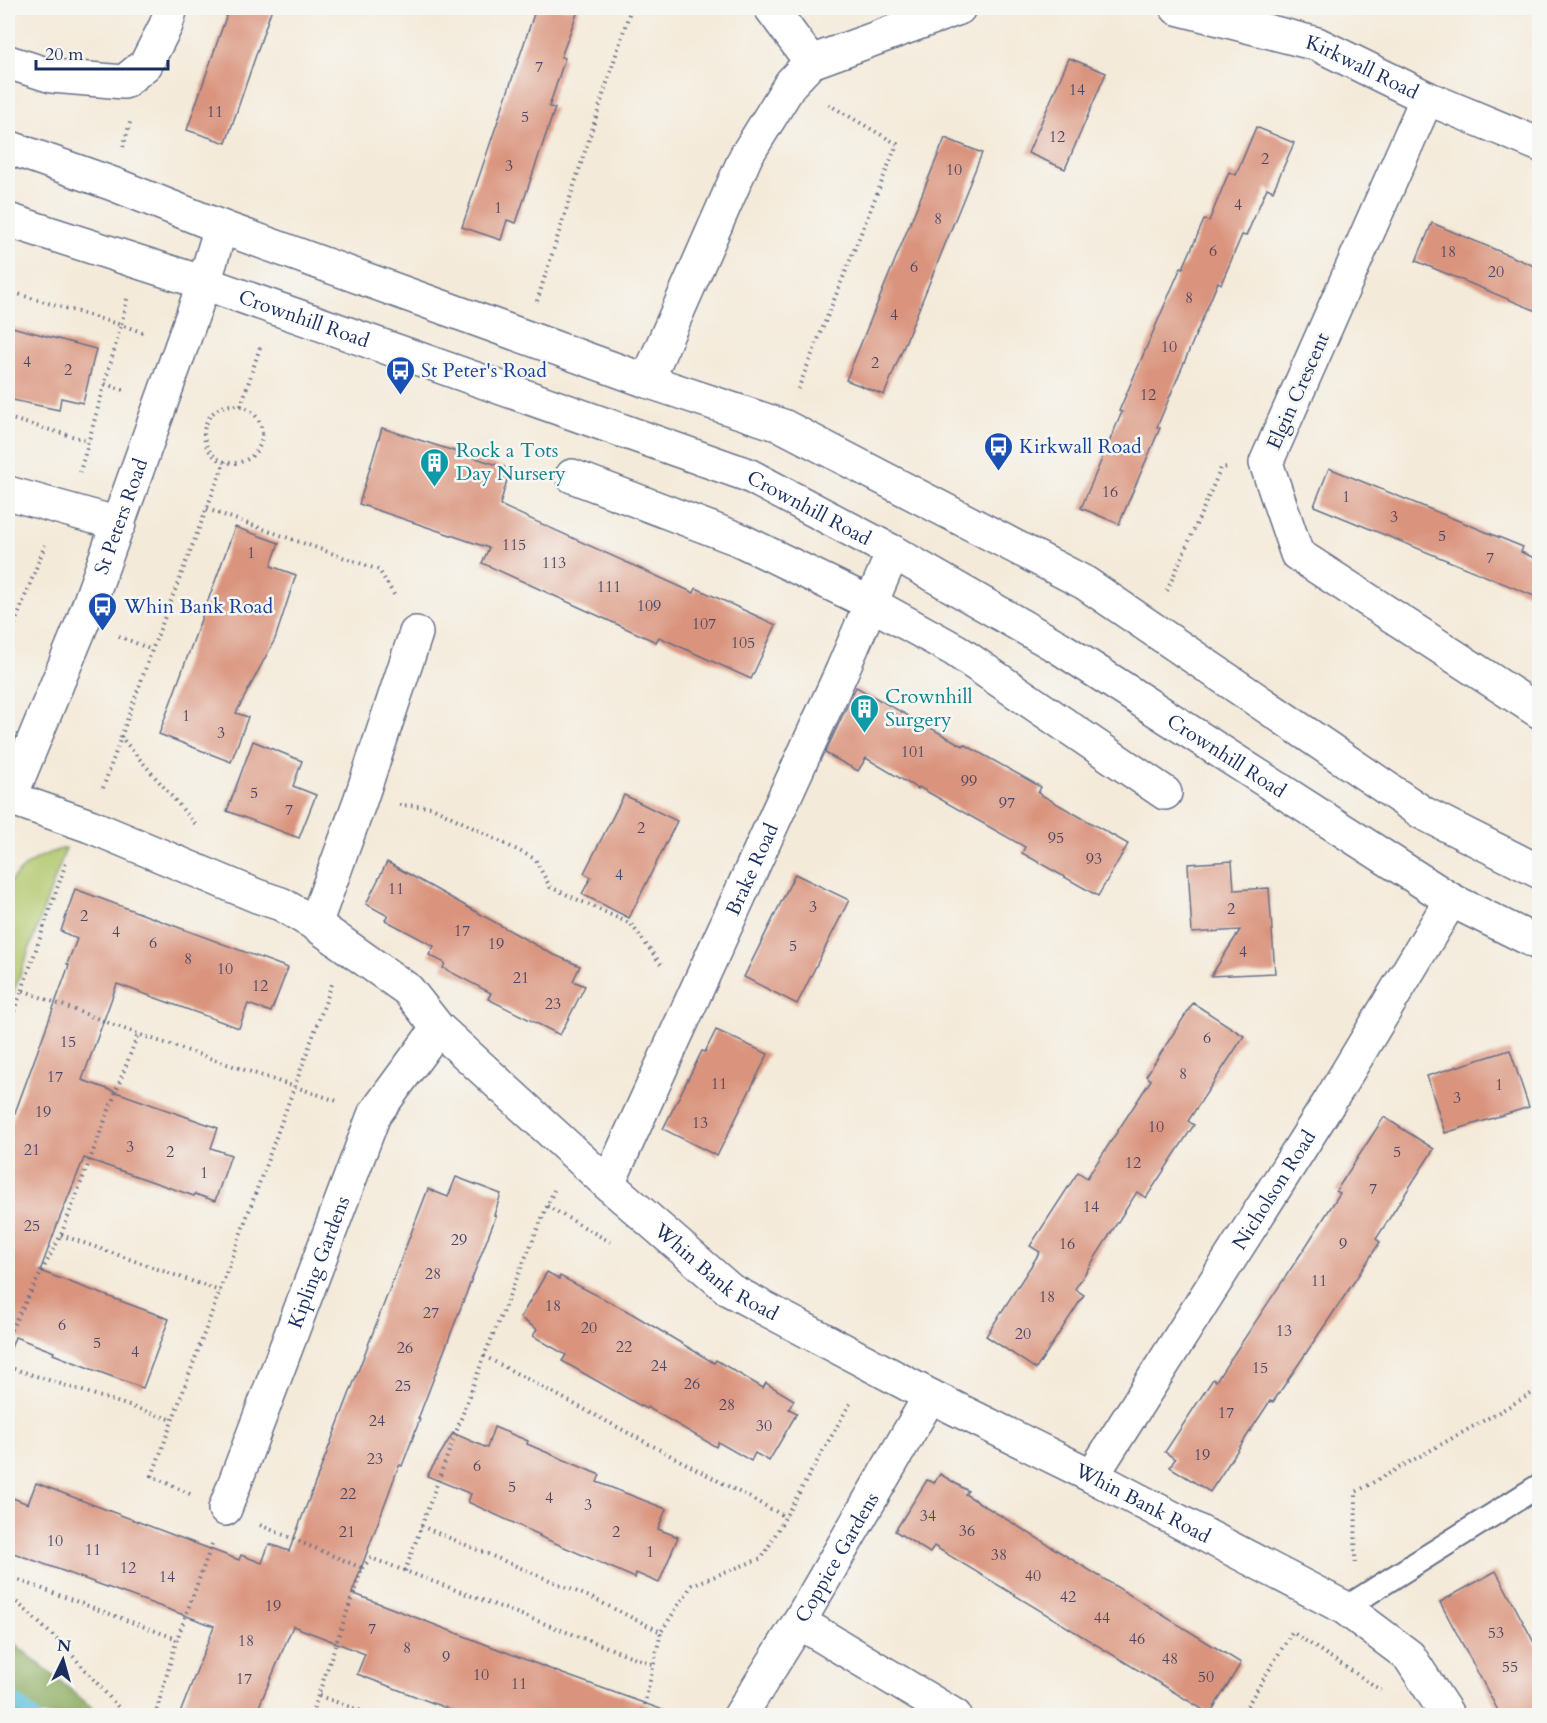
<svg xmlns="http://www.w3.org/2000/svg" width="1547" height="1723" viewBox="0 0 1547 1723" font-family="Cardo,serif">
  <rect width="100%" height="100%" fill="#f6f6f2"/>
  <filter id="ink" filterUnits="userSpaceOnUse"><feTurbulence type="fractalNoise" baseFrequency=".0167" numOctaves="2"/><feDisplacementMap in="SourceGraphic" scale="12" xChannelSelector="R" yChannelSelector="G"/><feConvolveMatrix kernelMatrix="1 2 1 2 8 2 1 2 1" color-interpolation-filters="sRGB"/></filter>
  <filter id="wash" filterUnits="userSpaceOnUse"><feTurbulence type="fractalNoise" baseFrequency=".008" numOctaves="4" result="noise"/><feDisplacementMap in="SourceGraphic" scale="24" xChannelSelector="R" yChannelSelector="G"/><feGaussianBlur stdDeviation="1.35" result="paint"/><feColorMatrix in="noise" values="0 0 0 0 0 0 0 0 0 0 0 0 0 0 0 0 0 1.4 0 .05"/><feComposite in="paint" operator="in"/></filter>
  <g filter="url(#wash)">
    <rect width="100%" height="100%" fill="#f4ead9"/>
    <!-- green -->
    <path fill="#b2c86d" stroke="#667c66" stroke-width="1.5" d="M66,848L8,1008V885C23,864 41,854 66,848Z"/>
    <!-- forest -->
    <path fill="#8dac60" stroke="#546e5f" stroke-width="1.5" d="M8,1638L101,1715H8Z"/>
    <g fill="none" stroke-linecap="round" stroke-linejoin="round">
      <!-- stream -->
      <path stroke="#5dc1db" stroke-width="14" d="M8,1695L33,1716"/>
    </g>
    <g id="blocks">
      <!-- building -->
      <g fill="#da947e">
        <path d="M229,8H272L226,143L187,130Z"/>
        <path d="M536,8H579L561,57L565,58L549,107L555,108L538,158L516,223L507,220L501,240L462,227Z"/>
        <path d="M1069,58L1106,73L1065,169L1028,153Z"/>
        <path d="M1256,127L1294,143L1273,191L1267,188L1246,236L1242,235L1221,284L1218,282L1157,427L1160,428L1119,524L1081,508L1122,412L1119,411L1181,267L1183,268L1204,220L1209,221L1229,172L1236,175Z"/>
        <path d="M945,138L982,153L884,395L846,380Z"/>
        <path d="M1432,223L1539,268V312L1416,261Z"/>
        <path d="M8,326L96,349L83,403L61,398L59,410L8,399Z"/>
        <path d="M382,428L510,469L500,505L694,593L696,588L776,625L751,679L659,637L656,642L482,563L489,548L359,504Z"/>
        <path d="M1329,468L1523,547L1521,552L1539,560V598L1314,506Z"/>
        <path d="M235,527L279,543L271,566L296,575L275,639L236,713L248,717L231,762L159,734Z"/>
        <path d="M856,687L963,746L964,744L1041,787L1038,793L1128,844L1098,896L1022,853L1025,847L919,787L918,789L866,758L858,771L825,753Z"/>
        <path d="M253,741L302,761L293,786L316,795L299,838L227,811Z"/>
        <path d="M624,795L677,821L629,918L582,894L591,877L584,873Z"/>
        <path d="M1232,861L1234,890L1269,888L1275,973L1211,976L1240,930L1192,933L1188,864Z"/>
        <path d="M387,862L550,953L580,966L573,981L585,986L560,1035L488,999L491,993L443,968L445,963L429,955L434,946L385,920L388,916L366,904Z"/>
        <path d="M795,874L849,900L797,1004L744,977Z"/>
        <path d="M75,889L288,968L271,1012L248,1004L239,1028L117,984L82,1080L218,1128L211,1148L231,1155L215,1201L195,1194L194,1196L84,1158L59,1220L40,1271L169,1319L143,1388L94,1370L53,1354L54,1352L15,1337L11,1348L8,1347V1132L69,965L67,964L77,939L61,931Z"/>
        <path d="M1193,1003L1244,1036L1188,1121L1194,1125L1146,1198L1137,1192L1075,1289L1084,1295L1036,1369L986,1336L1040,1252L1030,1246L1078,1172L1087,1178L1151,1080L1146,1076Z"/>
        <path d="M716,1030L768,1054L717,1156L663,1129L702,1051L705,1052Z"/>
        <path d="M1510,1050L1529,1107L1445,1133L1427,1076Z"/>
        <path d="M1384,1117L1434,1149L1376,1239L1380,1242L1356,1279L1273,1402L1270,1401L1210,1492L1170,1467L1175,1459L1165,1452L1213,1379L1216,1381L1306,1246L1340,1193L1336,1191Z"/>
        <path d="M456,1177L501,1194L494,1215L496,1216L418,1419H420L402,1466L400,1465L398,1468L352,1593L563,1674L666,1711L665,1716H467L357,1674L365,1654L293,1626L255,1716H179L214,1626L8,1551V1496L28,1504L36,1483L239,1560L241,1555L262,1563L269,1544L289,1551L428,1189L448,1197Z"/>
        <path d="M547,1272L559,1279L560,1276L631,1313L714,1363L716,1360L763,1388L766,1383L794,1400L789,1409L797,1413L769,1461L755,1453L751,1461L718,1442L716,1447L647,1407L646,1409L562,1361L566,1355L533,1336L537,1329L520,1318Z"/>
        <path d="M494,1427L528,1441L527,1444L600,1475L597,1482L666,1509L658,1529L678,1537L659,1583L636,1573L635,1578L539,1536L540,1535L468,1502L471,1494L427,1476L453,1433L487,1448Z"/>
        <path d="M940,1474L968,1491L965,1494L1241,1663L1210,1714L934,1546L930,1553L895,1531L927,1480L934,1483Z"/>
        <path d="M1496,1571L1539,1652V1716H1501L1440,1602Z"/>
      </g>
    </g>
  </g>
  <g filter="url(#ink)">
    <use href="#blocks" fill-opacity="0" stroke="#677089" stroke-width="1.5"/>
    <g fill="none" stroke-linecap="round" stroke-linejoin="round">
      <defs>
        <path id="lane" d="M1345,1608L1540,1485"/>
        <g id="street">
          <path d="M771,8L811,62"/>
          <path id="s1" d="M1177,8L1317,44L1427,98L1540,145"/>
          <path d="M8,62L52,76L124,82L146,64L166,25L171,8"/>
          <path d="M1427,98L1266,463L1297,554L1540,712"/>
          <path d="M647,381L746,156L791,83L811,62L959,8"/>
          <path d="M572,476L738,539L870,603L955,650L1165,793"/>
          <path d="M8,493L119,524"/>
          <path id="s2" d="M10,798L90,826L257,896L281,904L315,924L408,990L438,1028L608,1184L730,1290L930,1396L1092,1476L1345,1608L1409,1656L1448,1716"/>
          <path d="M315,924L360,801L416,633"/>
          <path id="s3" d="M608,1184L842,671L893,552"/>
          <path id="s4" d="M1092,1476L1330,1101L1451,900"/>
          <path id="s5" d="M225,1509L374,1115L438,1028"/>
          <path d="M799,1622L955,1716"/>
          <path id="s6" d="M740,1716L799,1622L930,1396"/>
        </g>
        <g id="secondary">
          <path d="M8,147L113,184L221,227L647,381L783,426L1085,583L1423,813L1540,872"/>
          <path id="s7" d="M8,220L204,283L748,475L893,552L1060,648L1451,900L1540,944"/>
          <path id="s8" d="M8,803L83,621L204,283L221,227"/>
        </g>
      </defs>
      <!-- lane casing -->
      <use href="#lane" stroke="#677089" stroke-width="26"/>
      <!-- street casing -->
      <use href="#street" stroke="#677089" stroke-width="36"/>
      <!-- secondary casing -->
      <use href="#secondary" stroke="#677089" stroke-width="36"/>
      <!-- path -->
      <g stroke="#677089" stroke-width="4" stroke-dasharray="1.5 4.5" stroke-linecap="butt">
        <path d="M123,147L131,119"/>
        <path d="M8,291L121,325L80,472"/>
        <path d="M127,299L121,325L145,333"/>
        <path d="M537,301L631,8"/>
        <path d="M105,384L124,390"/>
        <path d="M798,389L897,144L826,103"/>
        <circle cx="233" cy="434" r="29"/>
        <path d="M241,406L261,344"/>
        <path d="M8,418L89,441"/>
        <path d="M207,509L379,570L396,598"/>
        <path d="M1167,591L1221,468L1229,467"/>
        <path d="M119,636L152,650"/>
        <path d="M8,641L45,545"/>
        <path d="M120,736L197,826"/>
        <path d="M103,788L152,650L225,461"/>
        <path d="M399,805L432,807L535,859L550,887L631,924L663,967"/>
        <path d="M22,990L67,860"/>
        <path d="M8,1028L22,990L138,1034L337,1101"/>
        <path d="M547,1206L610,1242"/>
        <path d="M61,1235L220,1291"/>
        <path d="M8,1335L61,1235L138,1034"/>
        <path d="M484,1356L786,1517"/>
        <path d="M8,1367L173,1420"/>
        <path d="M190,1494L152,1476L332,984"/>
        <path d="M260,1525L362,1568L311,1716"/>
        <path d="M421,1526L592,1598L661,1632L692,1585L762,1558L852,1400"/>
        <path d="M1355,1563L1356,1492L1540,1389"/>
        <path d="M362,1568L371,1558L654,1665"/>
        <path d="M405,1571L484,1356L554,1190"/>
        <path d="M8,1576L177,1639"/>
        <path d="M8,1594L64,1646L126,1716"/>
        <path d="M319,1696L376,1716"/>
        <path d="M155,1716L177,1639L212,1544"/>
        <path d="M640,1716L644,1707L661,1632"/>
        <path d="M1241,1716L1292,1632L1381,1690"/>
      </g>
      <!-- lane -->
      <use href="#lane" stroke="#fff" stroke-width="22"/>
      <!-- street -->
      <use href="#street" stroke="#fff" stroke-width="33"/>
      <!-- secondary -->
      <use href="#secondary" stroke="#fff" stroke-width="33"/>
    </g>
  </g>
  <!-- icons -->
  <defs>
    <symbol id="bus-pin" viewBox="-11 -11 22 30"><path d="M0 17L-7.5 6A9.5 9.5 0 1 1 7.5 6Z" fill="#1a4fb4" stroke="#f6f6f2"/><path d="M-5-6H5V4H4V6H2V4H-2V6H-4V4H-5ZM-3.5-4V0h7V-4ZM-3.5 1.2v1.5H-2V1.2ZM2 1.2v1.5H3.5V1.2Z" fill="#fff"/></symbol>
    <symbol id="building-pin" viewBox="-11 -11 22 30"><path d="M0 17L-7.5 6A9.5 9.5 0 1 1 7.5 6Z" fill="#0f9aa8" stroke="#f6f6f2"/><path d="M-4-6H4V6H1V3H-1V6H-4ZM-2.5-4.3h1.7v1.8h-1.7ZM.8-4.3h1.7v1.8H.8ZM-2.5-1h1.7V.8h-1.7ZM.8-1h1.7V.8H.8Z" fill="#fff"/></symbol>
  </defs>
  <g fill-rule="evenodd">
    <use href="#bus-pin" x="384" y="354" width="33" height="45"/>
    <use href="#bus-pin" x="982" y="430" width="33" height="45"/>
    <use href="#building-pin" x="418" y="446" width="33" height="45"/>
    <use href="#bus-pin" x="86" y="590" width="33" height="45"/>
    <use href="#building-pin" x="848" y="692" width="33" height="45"/>
  </g>
  <g text-anchor="middle" dominant-baseline="central" stroke-width="5" stroke-linejoin="round" paint-order="stroke">
    <!-- number labels -->
    <g font-size="16" fill="#4b4866">
      <text x="539" y="67">7</text>
      <text x="1077" y="90">14</text>
      <text x="215" y="112">11</text>
      <text x="525" y="117">5</text>
      <text x="1057" y="137">12</text>
      <text x="1265" y="159">2</text>
      <text x="509" y="166">3</text>
      <text x="954" y="170">10</text>
      <text x="1238" y="205">4</text>
      <text x="498" y="208">1</text>
      <text x="938" y="219">8</text>
      <text x="1213" y="251">6</text>
      <text x="1448" y="252">18</text>
      <text x="914" y="267">6</text>
      <text x="1496" y="272">20</text>
      <text x="1189" y="298">8</text>
      <text x="894" y="315">4</text>
      <text x="1169" y="347">10</text>
      <text x="27" y="362">4</text>
      <text x="875" y="363">2</text>
      <text x="68" y="370">2</text>
      <text x="1148" y="395">12</text>
      <text x="1110" y="492">16</text>
      <text x="1346" y="497">1</text>
      <text x="1394" y="517">3</text>
      <text x="1442" y="536">5</text>
      <text x="514" y="545">115</text>
      <text x="251" y="553">1</text>
      <text x="1490" y="558">7</text>
      <text x="554" y="563">113</text>
      <text x="609" y="587">111</text>
      <text x="649" y="606">109</text>
      <text x="704" y="624">107</text>
      <text x="743" y="643">105</text>
      <text x="186" y="716">1</text>
      <text x="221" y="733">3</text>
      <text x="913" y="752">101</text>
      <text x="969" y="781">99</text>
      <text x="254" y="793">5</text>
      <text x="1007" y="803">97</text>
      <text x="289" y="810">7</text>
      <text x="641" y="828">2</text>
      <text x="1056" y="838">95</text>
      <text x="1094" y="859">93</text>
      <text x="619" y="875">4</text>
      <text x="396" y="889">11</text>
      <text x="813" y="907">3</text>
      <text x="1231" y="909">2</text>
      <text x="84" y="916">2</text>
      <text x="462" y="931">17</text>
      <text x="116" y="932">4</text>
      <text x="153" y="943">6</text>
      <text x="496" y="944">19</text>
      <text x="793" y="946">5</text>
      <text x="1243" y="952">4</text>
      <text x="188" y="959">8</text>
      <text x="225" y="969">10</text>
      <text x="521" y="978">21</text>
      <text x="260" y="986">12</text>
      <text x="553" y="1004">23</text>
      <text x="1207" y="1038">6</text>
      <text x="68" y="1042">15</text>
      <text x="1183" y="1074">8</text>
      <text x="55" y="1077">17</text>
      <text x="719" y="1084">11</text>
      <text x="1499" y="1085">1</text>
      <text x="1457" y="1098">3</text>
      <text x="43" y="1112">19</text>
      <text x="700" y="1123">13</text>
      <text x="1156" y="1127">10</text>
      <text x="130" y="1147">3</text>
      <text x="32" y="1150">21</text>
      <text x="170" y="1152">2</text>
      <text x="1397" y="1152">5</text>
      <text x="1133" y="1163">12</text>
      <text x="204" y="1173">1</text>
      <text x="1373" y="1189">7</text>
      <text x="1091" y="1207">14</text>
      <text x="32" y="1226">25</text>
      <text x="459" y="1240">29</text>
      <text x="1067" y="1244">16</text>
      <text x="1343" y="1244">9</text>
      <text x="433" y="1274">28</text>
      <text x="1319" y="1281">11</text>
      <text x="1047" y="1297">18</text>
      <text x="553" y="1306">18</text>
      <text x="431" y="1313">27</text>
      <text x="62" y="1325">6</text>
      <text x="589" y="1328">20</text>
      <text x="1284" y="1331">13</text>
      <text x="1023" y="1334">20</text>
      <text x="97" y="1343">5</text>
      <text x="624" y="1347">22</text>
      <text x="405" y="1348">26</text>
      <text x="135" y="1352">4</text>
      <text x="659" y="1366">24</text>
      <text x="1260" y="1368">15</text>
      <text x="692" y="1384">26</text>
      <text x="403" y="1386">25</text>
      <text x="727" y="1405">28</text>
      <text x="1226" y="1413">17</text>
      <text x="377" y="1421">24</text>
      <text x="764" y="1426">30</text>
      <text x="1202" y="1455">19</text>
      <text x="375" y="1459">23</text>
      <text x="477" y="1466">6</text>
      <text x="512" y="1487">5</text>
      <text x="348" y="1494">22</text>
      <text x="549" y="1498">4</text>
      <text x="588" y="1505">3</text>
      <text x="928" y="1516">34</text>
      <text x="967" y="1531">36</text>
      <text x="347" y="1532">21</text>
      <text x="616" y="1532">2</text>
      <text x="55" y="1541">10</text>
      <text x="93" y="1550">11</text>
      <text x="650" y="1552">1</text>
      <text x="999" y="1555">38</text>
      <text x="128" y="1568">12</text>
      <text x="1033" y="1576">40</text>
      <text x="167" y="1577">14</text>
      <text x="1068" y="1597">42</text>
      <text x="273" y="1606">19</text>
      <text x="1102" y="1618">44</text>
      <text x="372" y="1629">7</text>
      <text x="1496" y="1633">53</text>
      <text x="1137" y="1639">46</text>
      <text x="246" y="1641">18</text>
      <text x="407" y="1648">8</text>
      <text x="446" y="1657">9</text>
      <text x="1170" y="1659">48</text>
      <text x="1510" y="1667">55</text>
      <text x="481" y="1675">10</text>
      <text x="1206" y="1677">50</text>
      <text x="244" y="1679">17</text>
      <text x="519" y="1684">11</text>
    </g>
    <!-- street labels -->
    <g font-size="20" fill="#1b2f5e" stroke="#f6f6f2">
      <text stroke="none"><textPath href="#s1" startOffset="195">Kirkwall Road</textPath></text>
      <text stroke="none"><textPath href="#s7" startOffset="312">Crownhill Road</textPath></text>
      <text transform="translate(1298 391) rotate(-66)">Elgin Crescent</text>
      <text stroke="none"><textPath href="#s7" startOffset="852">Crownhill Road</textPath></text>
      <text stroke="none"><textPath href="#s8" startOffset="308">St Peters Road</textPath></text>
      <text stroke="none"><textPath href="#s7" startOffset="1338">Crownhill Road</textPath></text>
      <text stroke="none"><textPath href="#s3" startOffset="346">Brake Road</textPath></text>
      <text stroke="none"><textPath href="#s4" startOffset="339">Nicholson Road</textPath></text>
      <text stroke="none"><textPath href="#s5" startOffset="264">Kipling Gardens</textPath></text>
      <text stroke="none"><textPath href="#s2" startOffset="864">Whin Bank Road</textPath></text>
      <text stroke="none"><textPath href="#s2" startOffset="1350">Whin Bank Road</textPath></text>
      <text stroke="none"><textPath href="#s6" startOffset="186">Coppice Gardens</textPath></text>
    </g>
    <!-- transit labels -->
    <g font-size="20" fill="#164399" stroke="#f6f6f2" text-anchor="start">
      <text x="421" y="370">St Peter's Road</text>
      <text x="1019" y="446">Kirkwall Road</text>
      <text x="124" y="606">Whin Bank Road</text>
    </g>
    <!-- culture labels -->
    <g font-size="20" fill="#0d838f" stroke="#f6f6f2" text-anchor="start">
      <text x="456" y="450">Rock a Tots<tspan x="456" dy="23">Day Nursery</tspan></text>
      <text x="885" y="696">Crownhill<tspan x="885" dy="23">Surgery</tspan></text>
    </g>
  </g>
  <!-- margin -->
  <rect width="1547" height="1723" fill="none" stroke="#f6f6f2" stroke-width="30"/>
  <!-- north arrow -->
  <g transform="translate(63 1660) rotate(5)" stroke="#f6f6f2" stroke-width="4.5" paint-order="stroke">
  <path d="M0-4.5L10 22L0 15L-10 22Z" fill="#1b2f5e"/>
  <text y="-9" font-size="16" font-weight="bold" text-anchor="middle" fill="#1b2f5e">N</text>
  </g>
  <!-- scale -->
  <path d="M36 60v9h132v-9" fill="none" stroke="#1b2f5e" stroke-width="3"/>
  <text x="45" y="60" font-size="18" fill="#1b2f5e" stroke="#f6f6f2" stroke-width="4.5" paint-order="stroke">20 m</text>
</svg>
